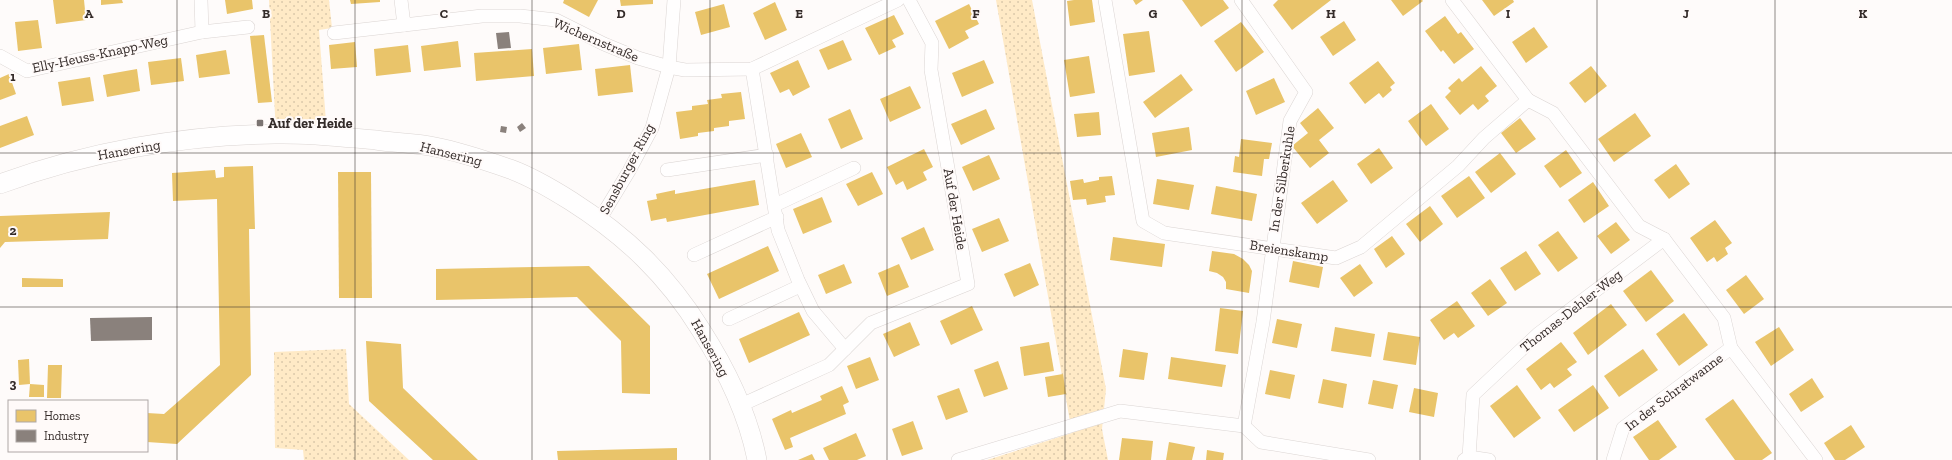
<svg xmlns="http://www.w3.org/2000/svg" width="1952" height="460" viewBox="0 0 1952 460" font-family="'Zilla Slab',serif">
  <defs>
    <pattern id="green-dots" width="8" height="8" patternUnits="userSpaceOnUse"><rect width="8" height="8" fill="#ffeac6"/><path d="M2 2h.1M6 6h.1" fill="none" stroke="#dbc9aa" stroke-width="1.8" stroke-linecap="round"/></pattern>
  </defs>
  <rect width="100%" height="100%" fill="#fefbfa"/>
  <!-- green -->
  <g fill="url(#green-dots)">
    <path d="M269,0H329L332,28L319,30L327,135L276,134Z"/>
    <path d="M996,0H1032L1106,389L1102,429L1108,460H987L1072,433Z"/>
    <path d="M346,349L349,404L409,460H304L303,450L275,448L274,352Z"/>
  </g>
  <!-- homes -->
  <g fill="#e9c46a">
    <path d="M53,0H84L86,20L56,24Z"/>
    <path d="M101,0H122L123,3L101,5Z"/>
    <path d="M225,0H252L253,9L227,14Z"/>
    <path d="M350,0H380V2L351,4Z"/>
    <path d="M564,0H598L589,17L563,3Z"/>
    <path d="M620,0H653V4L621,6Z"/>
    <path d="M1074,0H1092L1095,22L1070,26L1067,1Z"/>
    <path d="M1133,0H1143L1136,5Z"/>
    <path d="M1182,0H1223L1229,8L1201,27Z"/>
    <path d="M1278,0H1331L1292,30L1273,5Z"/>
    <path d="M1391,0H1422L1423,1L1403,16Z"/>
    <path d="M1482,0H1513L1514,2L1494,16Z"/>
    <path d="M775,2L787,30L765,40L753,13Z"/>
    <path d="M724,4L730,27L701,35L695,12Z"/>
    <path d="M969,4L979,24L965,31L969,38L949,49L935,21Z"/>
    <path d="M894,15L904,34L892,40L896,47L879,55L865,28Z"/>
    <path d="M1445,16L1458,34L1461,32L1474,49L1454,64L1443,50L1441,52L1425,31Z"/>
    <path d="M38,20L42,48L18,51L15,22Z"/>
    <path d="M1344,21L1356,40L1333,56L1320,37Z"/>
    <path d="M1241,22L1264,52L1236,72L1214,41Z"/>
    <path d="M1534,27L1548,47L1526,63L1512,42Z"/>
    <path d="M1149,31L1155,72L1129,76L1123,34Z"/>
    <path d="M264,35L272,102L258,103L250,36Z"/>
    <path d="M843,40L852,60L828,70L819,50Z"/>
    <path d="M458,41L461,67L424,71L421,46Z"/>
    <path d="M355,42L357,67L331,69L329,45Z"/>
    <path d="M579,44L582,70L546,74L543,48Z"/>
    <path d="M408,45L411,72L376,76L374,49Z"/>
    <path d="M532,49L534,76L476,81L474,53Z"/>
    <path d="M226,50L230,74L199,78L196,55Z"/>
    <path d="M1089,56L1095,93L1070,97L1064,60Z"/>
    <path d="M181,58L184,81L151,85L148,62Z"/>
    <path d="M798,60L810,87L793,96L789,89L780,93L770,73Z"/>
    <path d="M984,60L994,83L962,97L952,73Z"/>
    <path d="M1378,61L1395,83L1390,87L1392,90L1383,98L1379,93L1365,104L1349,83Z"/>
    <path d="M630,65L633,92L598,96L595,69Z"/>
    <path d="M1481,66L1497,86L1485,96L1489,101L1478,110L1473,104L1460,115L1445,97L1451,91L1448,88L1459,78L1462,82Z"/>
    <path d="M1591,66L1607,86L1585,103L1569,83Z"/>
    <path d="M137,69L140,91L107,97L103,75Z"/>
    <path d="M9,74L16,94L0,100V78Z"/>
    <path d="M1181,74L1193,90L1155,118L1143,102Z"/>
    <path d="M90,77L94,101L62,106L58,82Z"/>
    <path d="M1274,78L1285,102L1256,115L1246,91Z"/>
    <path d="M910,86L921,108L890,122L880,99Z"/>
    <path d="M741,92L745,119L729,121V126L714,128V131L698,133V136L680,139L676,112L692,110V106L708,104L707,100L722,98L721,94Z"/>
    <path d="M1431,104L1449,129L1426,146L1408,121Z"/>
    <path d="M1318,108L1334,128L1319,140L1329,153L1310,168L1292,146L1308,133L1300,123Z"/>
    <path d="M850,109L863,139L841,149L828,119Z"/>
    <path d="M986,109L995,129L961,145L951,124Z"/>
    <path d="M1099,112L1101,135L1077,137L1074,114Z"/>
    <path d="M1635,113L1651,136L1614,162L1598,139Z"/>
    <path d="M27,116L34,135L0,148V126Z"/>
    <path d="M1520,118L1536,139L1516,153L1501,133Z"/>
    <path d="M1189,127L1192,150L1156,157L1152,133Z"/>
    <path d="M801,133L812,157L786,168L776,144Z"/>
    <path d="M1241,139L1272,143L1269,159H1264L1262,176L1233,172L1235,156L1239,157Z"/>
    <path d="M1379,148L1393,168L1371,184L1357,164Z"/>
    <path d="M924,149L933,167L923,172L927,180L907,190L903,181L896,185L887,167Z"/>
    <path d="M1566,150L1582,173L1560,188L1544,166Z"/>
    <path d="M1500,153L1516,174L1491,193L1475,172Z"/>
    <path d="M989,155L1000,179L973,191L962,167Z"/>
    <path d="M1676,164L1690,184L1669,199L1654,180Z"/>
    <path d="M253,166L255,229H249L251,375L177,444L147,442V413L164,414L220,365L217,199L173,201L172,173L215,170L216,178L224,177V167Z"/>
    <path d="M338,172H371L372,298H339Z"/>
    <path d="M872,172L883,194L858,206L846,184Z"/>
    <path d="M1112,176L1115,195L1105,196L1106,202L1087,205L1086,199L1073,200L1070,181L1083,179L1084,183L1099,180V177Z"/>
    <path d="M1469,176L1485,198L1457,218L1441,196Z"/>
    <path d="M1157,179L1194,185L1189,210L1153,204Z"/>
    <path d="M755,180L759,205L667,222L666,218L651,221L647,201L657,199L656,194L675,190V194Z"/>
    <path d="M1333,180L1348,201L1317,224L1301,203Z"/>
    <path d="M1593,182L1609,206L1584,223L1568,200Z"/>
    <path d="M1216,186L1257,194L1252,221L1211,214Z"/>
    <path d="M822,197L832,222L803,234L793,209Z"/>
    <path d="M1430,206L1443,224L1420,242L1406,224Z"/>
    <path d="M110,212L108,239L5,242L0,248V216Z"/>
    <path d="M999,218L1009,241L982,252L972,229Z"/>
    <path d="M1715,220L1732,243L1725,248L1728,254L1717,262L1714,257L1707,262L1690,238Z"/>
    <path d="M1616,222L1630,240L1611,254L1597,236Z"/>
    <path d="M924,227L934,250L911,260L901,238Z"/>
    <path d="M1558,231L1578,258L1558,272L1538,245Z"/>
    <path d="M1392,236L1405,254L1386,268L1374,249Z"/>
    <path d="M1113,237L1165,244L1162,267L1110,260Z"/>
    <path d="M768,246L779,271L719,299L707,274Z"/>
    <path d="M1212,251L1234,254L1243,259L1249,265L1252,271L1249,293L1226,289V282L1223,277L1217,273L1209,271Z"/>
    <path d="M1526,251L1541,274L1515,291L1500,268Z"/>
    <path d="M1293,261L1323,267L1319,288L1289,282Z"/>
    <path d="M1030,263L1039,285L1014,297L1004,274Z"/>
    <path d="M844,264L852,283L826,294L818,275Z"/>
    <path d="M899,264L909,287L887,296L878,273Z"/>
    <path d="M1360,264L1373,283L1354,297L1340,278Z"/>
    <path d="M589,266L650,326V394L622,393L621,341L577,297L436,300V269Z"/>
    <path d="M1651,270L1674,301L1646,322L1623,291Z"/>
    <path d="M1746,275L1764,299L1744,314L1726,290Z"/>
    <path d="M22,278L63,279V287H22Z"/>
    <path d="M1490,279L1507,303L1488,316L1471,293Z"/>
    <path d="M1457,301L1475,326L1458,338L1454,333L1444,340L1430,320Z"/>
    <path d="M1611,304L1627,325L1588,355L1573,333Z"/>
    <path d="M972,306L983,330L951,345L940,321Z"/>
    <path d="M1220,308L1243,311L1238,354L1215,351Z"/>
    <path d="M799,312L810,335L749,363L739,339Z"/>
    <path d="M1684,313L1708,345L1679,366L1656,334Z"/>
    <path d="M1277,319L1302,324L1297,348L1272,343Z"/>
    <path d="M910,322L920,345L894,357L883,334Z"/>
    <path d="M1335,327L1375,334L1371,357L1331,351Z"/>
    <path d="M1779,327L1794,350L1771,366L1755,342Z"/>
    <path d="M1388,332L1420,337L1416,365L1383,360Z"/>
    <path d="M366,341L401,344L403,388L478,460H433L369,401Z"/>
    <path d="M1049,342L1054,371L1024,376L1020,347Z"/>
    <path d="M1561,342L1577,362L1567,369L1572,375L1554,388L1550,383L1541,390L1526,369Z"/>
    <path d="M1123,349L1148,353L1144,380L1119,377Z"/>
    <path d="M1643,349L1658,370L1619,397L1604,376Z"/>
    <path d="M870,357L879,380L856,389L847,366Z"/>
    <path d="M1171,357L1226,365L1222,387L1168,379Z"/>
    <path d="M29,359L30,384L19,385L18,360Z"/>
    <path d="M998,361L1008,389L984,397L974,370Z"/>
    <path d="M48,365H62L61,398H47Z"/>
    <path d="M1270,370L1295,375L1290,399L1265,394Z"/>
    <path d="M1063,374L1066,394L1048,397L1045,377Z"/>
    <path d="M1812,378L1824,397L1801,412L1789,394Z"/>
    <path d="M1323,379L1347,384L1343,408L1318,403Z"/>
    <path d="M1373,380L1398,385L1393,409L1368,404Z"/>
    <path d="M30,384L44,385V397H29Z"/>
    <path d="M1517,385L1541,418L1514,438L1490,406Z"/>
    <path d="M1593,385L1609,408L1574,432L1558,410Z"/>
    <path d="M842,386L849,402L843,405L846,414L790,438L793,447L785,450L772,419L791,410L792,413L822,400L820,396Z"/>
    <path d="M959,388L968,412L946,420L937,396Z"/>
    <path d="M1414,388L1438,393L1434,417L1409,412Z"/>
    <path d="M1733,399L1772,453L1762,460H1735L1705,419Z"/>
    <path d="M1658,420L1677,447L1659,460H1649L1633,437Z"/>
    <path d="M913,421L923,449L902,456L892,429Z"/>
    <path d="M1851,425L1865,447L1845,460H1835L1824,443Z"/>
    <path d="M856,433L866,456L857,460H829L823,448Z"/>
    <path d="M1122,438L1153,441L1151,460H1119Z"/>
    <path d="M1169,442L1195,447L1192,460H1166Z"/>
    <path d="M677,448V460H558L557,451Z"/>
    <path d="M1207,450L1224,453L1223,460H1206Z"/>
    <path d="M812,454L815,460H798Z"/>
  </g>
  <!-- industry -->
  <g fill="#8a817c">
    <path d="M509,32L511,48L498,49L496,33Z"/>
    <path d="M522,123L526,128L520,132L517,127Z"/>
    <path d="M501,126L507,127L506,133L500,132Z"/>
    <path d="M152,317V340L91,341L90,318Z"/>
  </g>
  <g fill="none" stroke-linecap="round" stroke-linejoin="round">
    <defs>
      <g id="street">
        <path d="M201,0L202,32"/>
        <path d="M401,0L404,25L482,16H520L556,20L604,44L638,58L669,67L685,70L752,69L898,0"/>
        <path d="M1105,0L1143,221L1164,233L1336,258L1361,247L1458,166L1484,138L1528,100L1452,0"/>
        <path d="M1241,0L1306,92L1290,121L1263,322L1244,426"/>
        <path d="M334,33L404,25"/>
        <path d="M0,56L27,71L202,32L248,27"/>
        <path d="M752,69L778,230L798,280L813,311L845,349"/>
        <path d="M1528,100L1553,113L1639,226L1664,239L1724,318L1731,348L1816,460"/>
        <path d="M667,170L767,155"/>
        <path d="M775,205L854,168"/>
        <path d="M600,219L629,171L652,128L669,67L674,0"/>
        <path d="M694,255L777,217"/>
        <path d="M729,319L800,286"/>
        <path d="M741,405L829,365L871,323L968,284L931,70L932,43L909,0"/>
        <path d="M1469,457L1473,395L1538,334L1664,239"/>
        <path d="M958,460L1120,411L1244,426L1261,442L1369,460"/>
        <path d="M1464,460L1469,457L1489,460"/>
        <path d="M1613,460L1623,428L1731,348"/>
      </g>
      <path id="secondary" d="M0,184C86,152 183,135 275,134C309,133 342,137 376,140C395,143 416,143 435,147C460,152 487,161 510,169C532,177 552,189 571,201C626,236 667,275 701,330C726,369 748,414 757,460"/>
    </defs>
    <!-- street casing -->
    <use href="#street" stroke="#dbd5d3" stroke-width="14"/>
    <!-- secondary casing -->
    <use href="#secondary" stroke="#dbd5d3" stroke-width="20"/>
    <!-- street -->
    <use href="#street" stroke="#fffefe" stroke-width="13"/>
    <!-- secondary -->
    <use href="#secondary" stroke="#fffefe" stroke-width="19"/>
  </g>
  <!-- grid -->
  <path fill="none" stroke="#342b29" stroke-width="1" stroke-opacity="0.55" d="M177,0V460M355,0V460M532,0V460M710,0V460M887,0V460M1065,0V460M1242,0V460M1420,0V460M1597,0V460M1775,0V460M0,153H1952M0,307H1952"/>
  <!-- markers -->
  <rect fill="#7b7472" stroke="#fffaf9" stroke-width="1.5" x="256" y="119" width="8" height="8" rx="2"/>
  <g text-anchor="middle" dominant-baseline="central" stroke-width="4" stroke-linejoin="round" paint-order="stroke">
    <!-- street labels -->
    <g font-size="14" fill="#342b29" stroke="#fffaf9">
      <text transform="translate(596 40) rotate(23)">Wichernstraße</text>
      <text transform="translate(100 54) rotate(-12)">Elly-Heuss-Knapp-Weg</text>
      <text transform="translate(129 150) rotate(-10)">Hansering</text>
      <text transform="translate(451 154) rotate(14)">Hansering</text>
      <text transform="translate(627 169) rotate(-62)">Sensburger Ring</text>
      <text transform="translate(1282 179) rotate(-81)">In der Silberkuhle</text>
      <text transform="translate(955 209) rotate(80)">Auf der Heide</text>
      <text transform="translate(1289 251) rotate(9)">Breienskamp</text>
      <text transform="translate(1571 311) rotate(-38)">Thomas-Dehler-Weg</text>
      <text transform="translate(710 348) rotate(61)">Hansering</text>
      <text transform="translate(1674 392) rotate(-37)">In der Schratwanne</text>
    </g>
    <!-- poi labels -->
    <g font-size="14" font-weight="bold" fill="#342b29" stroke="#fffaf9" text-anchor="start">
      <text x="268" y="123">Auf der Heide</text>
    </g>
  </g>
  <g font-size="13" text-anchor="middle" font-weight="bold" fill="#342b29" stroke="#fffaf9" stroke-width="4" stroke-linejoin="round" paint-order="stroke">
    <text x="89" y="18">A</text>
    <text x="266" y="18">B</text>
    <text x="444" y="18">C</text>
    <text x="621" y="18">D</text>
    <text x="799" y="18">E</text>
    <text x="976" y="18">F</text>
    <text x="1153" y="18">G</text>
    <text x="1331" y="18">H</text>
    <text x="1508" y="18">I</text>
    <text x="1686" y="18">J</text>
    <text x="1863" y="18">K</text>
    <text x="13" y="81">1</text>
    <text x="13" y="235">2</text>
    <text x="13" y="388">3</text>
  </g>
  <!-- legend -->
  <rect x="8" y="400" width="140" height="52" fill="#fffaf9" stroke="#aea7a6"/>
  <rect x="16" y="410" width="20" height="12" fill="#e9c46a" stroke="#aea7a6"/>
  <text x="44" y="420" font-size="12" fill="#342b29">Homes</text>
  <rect x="16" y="430" width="20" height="12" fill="#8a817c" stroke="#aea7a6"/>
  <text x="44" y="440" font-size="12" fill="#342b29">Industry</text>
</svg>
